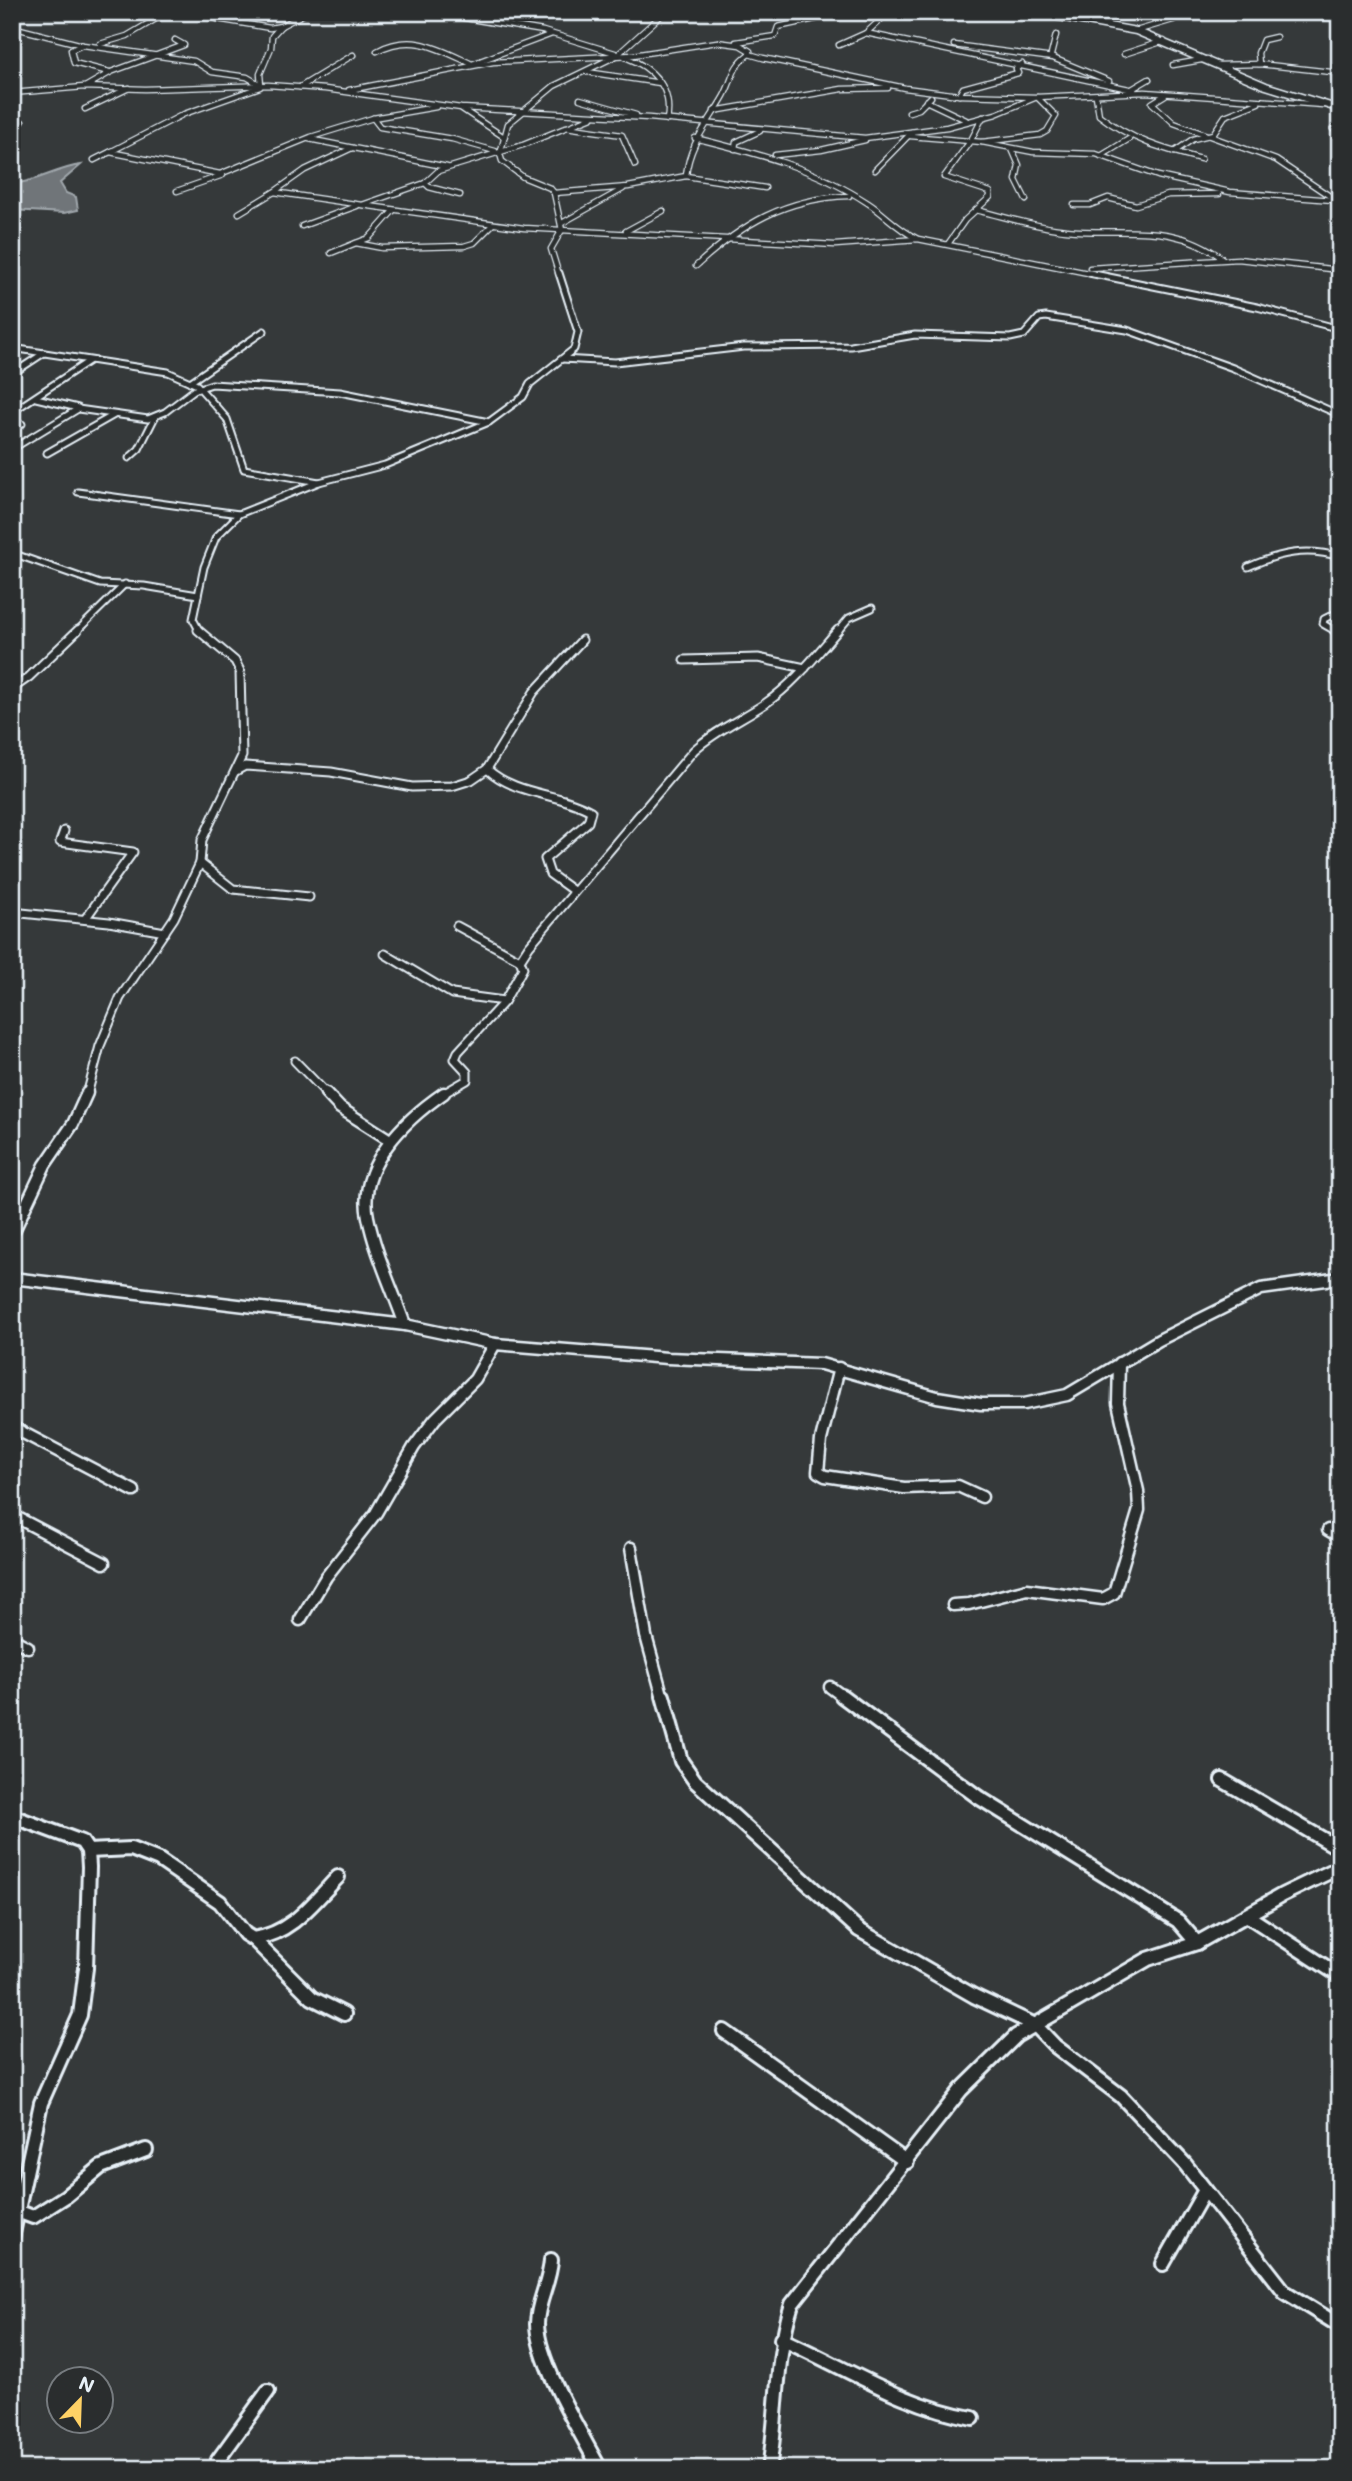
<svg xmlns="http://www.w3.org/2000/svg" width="1352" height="2481" viewBox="0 0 1352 2481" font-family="Mali,sans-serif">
  <rect width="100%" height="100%" fill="#35393a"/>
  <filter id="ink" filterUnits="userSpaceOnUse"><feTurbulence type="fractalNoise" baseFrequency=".0143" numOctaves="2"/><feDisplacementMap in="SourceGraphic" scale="14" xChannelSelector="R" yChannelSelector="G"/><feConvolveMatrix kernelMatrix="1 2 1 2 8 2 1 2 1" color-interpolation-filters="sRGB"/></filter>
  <g filter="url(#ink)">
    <!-- water -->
    <path fill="#707579" stroke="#a0a7ac" stroke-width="2" d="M81,165L60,183L66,193L76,197L78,210L64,213L12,210V184C37,182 57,168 81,165Z"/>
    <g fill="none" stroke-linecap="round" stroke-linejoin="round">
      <defs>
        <g id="street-far4">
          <path d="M429,12L543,31L615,53"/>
          <path d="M1231,15L1235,12"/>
          <path d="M217,19L270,28L281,26"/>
          <path d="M12,27L83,45L194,61L212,72L247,77L259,84"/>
          <path d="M1136,31L1173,20L1186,12"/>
          <path d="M866,33L1134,90"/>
          <path d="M736,42L775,36L778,27L848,12"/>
          <path d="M100,44L127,36L161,16L162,12"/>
          <path d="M82,45L71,50L74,63L109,72"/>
          <path d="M839,45L866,33L889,12"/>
          <path d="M954,45L1053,58L1109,81"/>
          <path d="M377,51C412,32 439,49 472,64L552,34"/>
          <path d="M1124,54L1164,41"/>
          <path d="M1051,55L1056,35"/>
          <path d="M625,57C654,68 673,89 667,120"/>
          <path d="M1259,64L1258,53L1263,40L1276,37"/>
          <path d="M1173,65L1207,59"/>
          <path d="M1219,65L1259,64L1340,73"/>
          <path d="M587,72L660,83"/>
          <path d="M261,85L260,74L271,48L272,36L281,26L308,12"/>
          <path d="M85,87L111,72L184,45L175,40"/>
          <path d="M260,87L184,114L110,152L220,174L311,137L373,118L436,107"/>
          <path d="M300,87L353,55"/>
          <path d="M1132,89L1149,79"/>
          <path d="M349,90L493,62L633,55L717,42L740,45L750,51L749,54L763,58L905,88L959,95L1037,97L1145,92L1323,105"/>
          <path d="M12,93L84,87L145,89L268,85L325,89L461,108L649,118L865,138L947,127L996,114L1037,97L1056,116L1047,131L1040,135L982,142"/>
          <path d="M959,95L963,88L1018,73L1016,69L1022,64"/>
          <path d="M1165,95L1152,103L1174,123L1276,160L1340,203"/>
          <path d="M1096,96L1099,115C1131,140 1162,149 1201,159"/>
          <path d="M580,99L636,115"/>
          <path d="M926,101L966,120"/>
          <path d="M85,109L129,88"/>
          <path d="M462,109L504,137"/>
          <path d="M714,111L842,89L888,88"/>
          <path d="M909,112L919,109L931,97"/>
          <path d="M592,117L523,145L438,171L425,183L362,205L524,228L835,245L918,239L1098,275"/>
          <path d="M373,118L380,127L452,139L495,151"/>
          <path d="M12,121L22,122"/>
          <path d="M566,127L622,135L635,165"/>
          <path d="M1333,129L1340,122"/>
          <path d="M910,136L982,142L1033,152L1096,154L1158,176L1230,192L1333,200"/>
          <path d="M695,138C756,153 815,168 868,203C885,214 897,229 916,238"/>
          <path d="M309,139L447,167"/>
          <path d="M352,148L305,170L274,192L362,205"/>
          <path d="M735,149L736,142L760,131"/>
          <path d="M1012,149L1019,165L1016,180L1026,200"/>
          <path d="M1174,152L1193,139L1213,134L1225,116L1258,103"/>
          <path d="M775,155L821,150L865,140"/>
          <path d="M1101,156L1129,139"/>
          <path d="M94,160L110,152"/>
          <path d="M875,170L912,132"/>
          <path d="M686,176L765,188"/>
          <path d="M425,183L429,187L460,195"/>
          <path d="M177,191L223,175"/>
          <path d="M554,193L628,187L686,176C689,143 709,123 724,96C733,79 732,66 749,54"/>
          <path d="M1074,205H1090L1108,198L1136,205L1168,195L1219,194"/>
          <path d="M976,210C1006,217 1036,227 1066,230C1125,236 1172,220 1223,259"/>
          <path d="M393,211L369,238L356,243L382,248L464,246L474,243L492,225"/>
          <path d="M239,213L274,192"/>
          <path d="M562,223L623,189"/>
          <path d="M302,226L357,206"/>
          <path d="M626,231L663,211"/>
          <path d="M948,244L965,220L990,197V192L944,177L971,140L983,117"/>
          <path d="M331,253L356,243"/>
          <path d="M696,266C742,224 785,198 849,196"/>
          <path d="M1090,268L1238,259L1340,270"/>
          <path d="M559,275L551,249L562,230L554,193L550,188L523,177L502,161L500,154L508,124L554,86L616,56L665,12"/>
        </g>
        <g id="street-far3">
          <path d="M1089,273L1257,307L1340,329"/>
          <path d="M12,348L168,372L197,385L227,419L244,469L319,482"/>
          <path d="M562,359L615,362L744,347L851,346L915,335L1010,338L1024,335L1039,318L1046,317L1127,330L1233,368L1340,415"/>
          <path d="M12,374L44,353"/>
          <path d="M190,382L264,331"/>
          <path d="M36,398L78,408"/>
          <path d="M12,412L89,361"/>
          <path d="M12,430L22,424"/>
          <path d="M12,449L78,409L148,419L165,412L194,390L212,384L340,392L489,422"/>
          <path d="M47,453L114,415"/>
          <path d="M129,458L139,449L155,417"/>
          <path d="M78,492L239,514"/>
          <path d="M12,553L100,584L144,586L198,595"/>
          <path d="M1248,567C1279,553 1307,547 1340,557"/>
          <path d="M76,632L125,584"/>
          <path d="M200,632L193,619L204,567L216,537L239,514L319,482L385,465L489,422L523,397L530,384L574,349L578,332L559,273"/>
          <path d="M837,632L849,618L872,608"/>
          <path d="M1337,632L1323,624L1324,619L1340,611"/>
        </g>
        <g id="street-far2">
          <path d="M1334,630L1340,633"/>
          <path d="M684,660L758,658L805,668"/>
          <path d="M12,689L29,677L78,630"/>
          <path d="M487,769C517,796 557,792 591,811L588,822L545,859L550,874L572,890"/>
          <path d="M236,771L245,766L331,772L412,787L452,786L471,780L487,769L534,692L582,640"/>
          <path d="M64,831L60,842L133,852L85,919"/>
          <path d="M200,863L233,889L309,897"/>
          <path d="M12,912L109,922L165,932"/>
          <path d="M457,926L520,960"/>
          <path d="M385,954L452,994L504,1001"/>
          <path d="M295,1061L328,1095"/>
          <path d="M87,1095L100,1046L120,998L174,918L200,863L202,840L242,756L240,671L235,661L198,630"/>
          <path d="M441,1095L467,1080V1072L455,1059L458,1052L504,1002L523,968L520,960L529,946L694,750C716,730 742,719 766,703C794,684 816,655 838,630"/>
        </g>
        <g id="street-far1">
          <path d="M326,1093L340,1108L390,1140"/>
          <path d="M12,1235L45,1165L73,1124L87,1093"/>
          <path d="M12,1278L405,1325L495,1344L667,1358L821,1364L937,1397L981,1404H1024L1067,1395L1159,1340L1261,1289L1340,1278"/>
          <path d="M405,1325C393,1290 375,1253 368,1217C357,1165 406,1119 444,1093"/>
          <path d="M839,1368L821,1440L818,1472L825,1476L904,1488L958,1486L982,1497"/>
          <path d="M12,1427L134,1491"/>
          <path d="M12,1515L104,1563"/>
          <path d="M1328,1530L1340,1537"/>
          <path d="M631,1548L646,1636L663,1698"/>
          <path d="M953,1605L969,1604L1027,1589L1103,1599L1114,1593L1139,1510L1138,1491L1118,1403L1119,1363"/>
          <path d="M300,1620L326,1577L376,1513L414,1447L435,1419L475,1379L495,1344"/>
          <path d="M12,1639L28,1647"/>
          <path d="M830,1687L845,1698"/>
        </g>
        <g id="street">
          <path d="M663,1696L681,1761L695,1781L859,1930L974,1996L1035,2025L1055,2046L1121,2096L1185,2164L1285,2292L1340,2326"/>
          <path d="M842,1696L978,1797L1178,1921L1197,1943"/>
          <path d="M1222,1780L1340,1849"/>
          <path d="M12,1816L82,1842L88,1851L89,1867L86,1968L80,2015L41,2103L12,2238"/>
          <path d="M88,1851L131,1849L159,1860L220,1902L245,1934L253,1939C292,1933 312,1904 338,1877"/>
          <path d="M1248,1916L1340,1976"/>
          <path d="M253,1939L312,1998L344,2014"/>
          <path d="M724,2031L907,2162"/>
          <path d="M17,2211L33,2217L66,2196L101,2167L146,2150"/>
          <path d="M551,2260C550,2282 537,2302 537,2324C538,2364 581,2433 600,2469"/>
          <path d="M1163,2264L1205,2190"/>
          <path d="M781,2339C845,2367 903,2406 973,2418"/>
          <path d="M216,2469L218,2460L268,2391"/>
          <path d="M769,2469C778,2414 775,2357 792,2304L961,2090L1016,2036L1148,1959L1197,1943L1282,1895L1340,1867"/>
        </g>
        <path id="secondary" d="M1032,12L1136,31L1266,86L1340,109"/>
      </defs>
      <!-- street-far4 casing -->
      <use href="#street-far4" stroke="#e8f1f8" stroke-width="7"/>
      <!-- street-far3 casing -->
      <use href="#street-far3" stroke="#e8f1f8" stroke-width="9"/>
      <!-- street-far2 casing -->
      <use href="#street-far2" stroke="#e8f1f8" stroke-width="11"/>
      <!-- street-far1 casing -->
      <use href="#street-far1" stroke="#e8f1f8" stroke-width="15"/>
      <!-- street casing -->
      <use href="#street" stroke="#e8f1f8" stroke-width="18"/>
      <!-- secondary casing -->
      <use href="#secondary" stroke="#e8f1f8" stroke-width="9"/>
      <!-- street-far4 -->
      <use href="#street-far4" stroke="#2a2d2e" stroke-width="4.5"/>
      <!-- street-far3 -->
      <use href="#street-far3" stroke="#2a2d2e" stroke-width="5"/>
      <!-- street-far2 -->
      <use href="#street-far2" stroke="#2a2d2e" stroke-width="7"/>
      <!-- street-far1 -->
      <use href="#street-far1" stroke="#2a2d2e" stroke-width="10"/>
      <!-- street -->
      <use href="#street" stroke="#2a2d2e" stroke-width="12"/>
      <!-- secondary -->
      <use href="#secondary" stroke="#2a2d2e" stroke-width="6"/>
    </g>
  </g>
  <!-- margin -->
  <rect width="1352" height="2481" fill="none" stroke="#2a2d2e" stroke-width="42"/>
  <rect x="21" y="21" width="1310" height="2439" fill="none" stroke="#e8f1f8" stroke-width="2.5" filter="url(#ink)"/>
  <!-- north arrow -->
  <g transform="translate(80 2400) rotate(23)"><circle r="33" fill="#2a2d2e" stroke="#767b7f" stroke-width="2"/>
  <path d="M0-5L12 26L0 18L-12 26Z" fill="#ffd166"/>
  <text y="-10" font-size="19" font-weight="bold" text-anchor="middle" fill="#e8f1f8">N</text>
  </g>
</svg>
